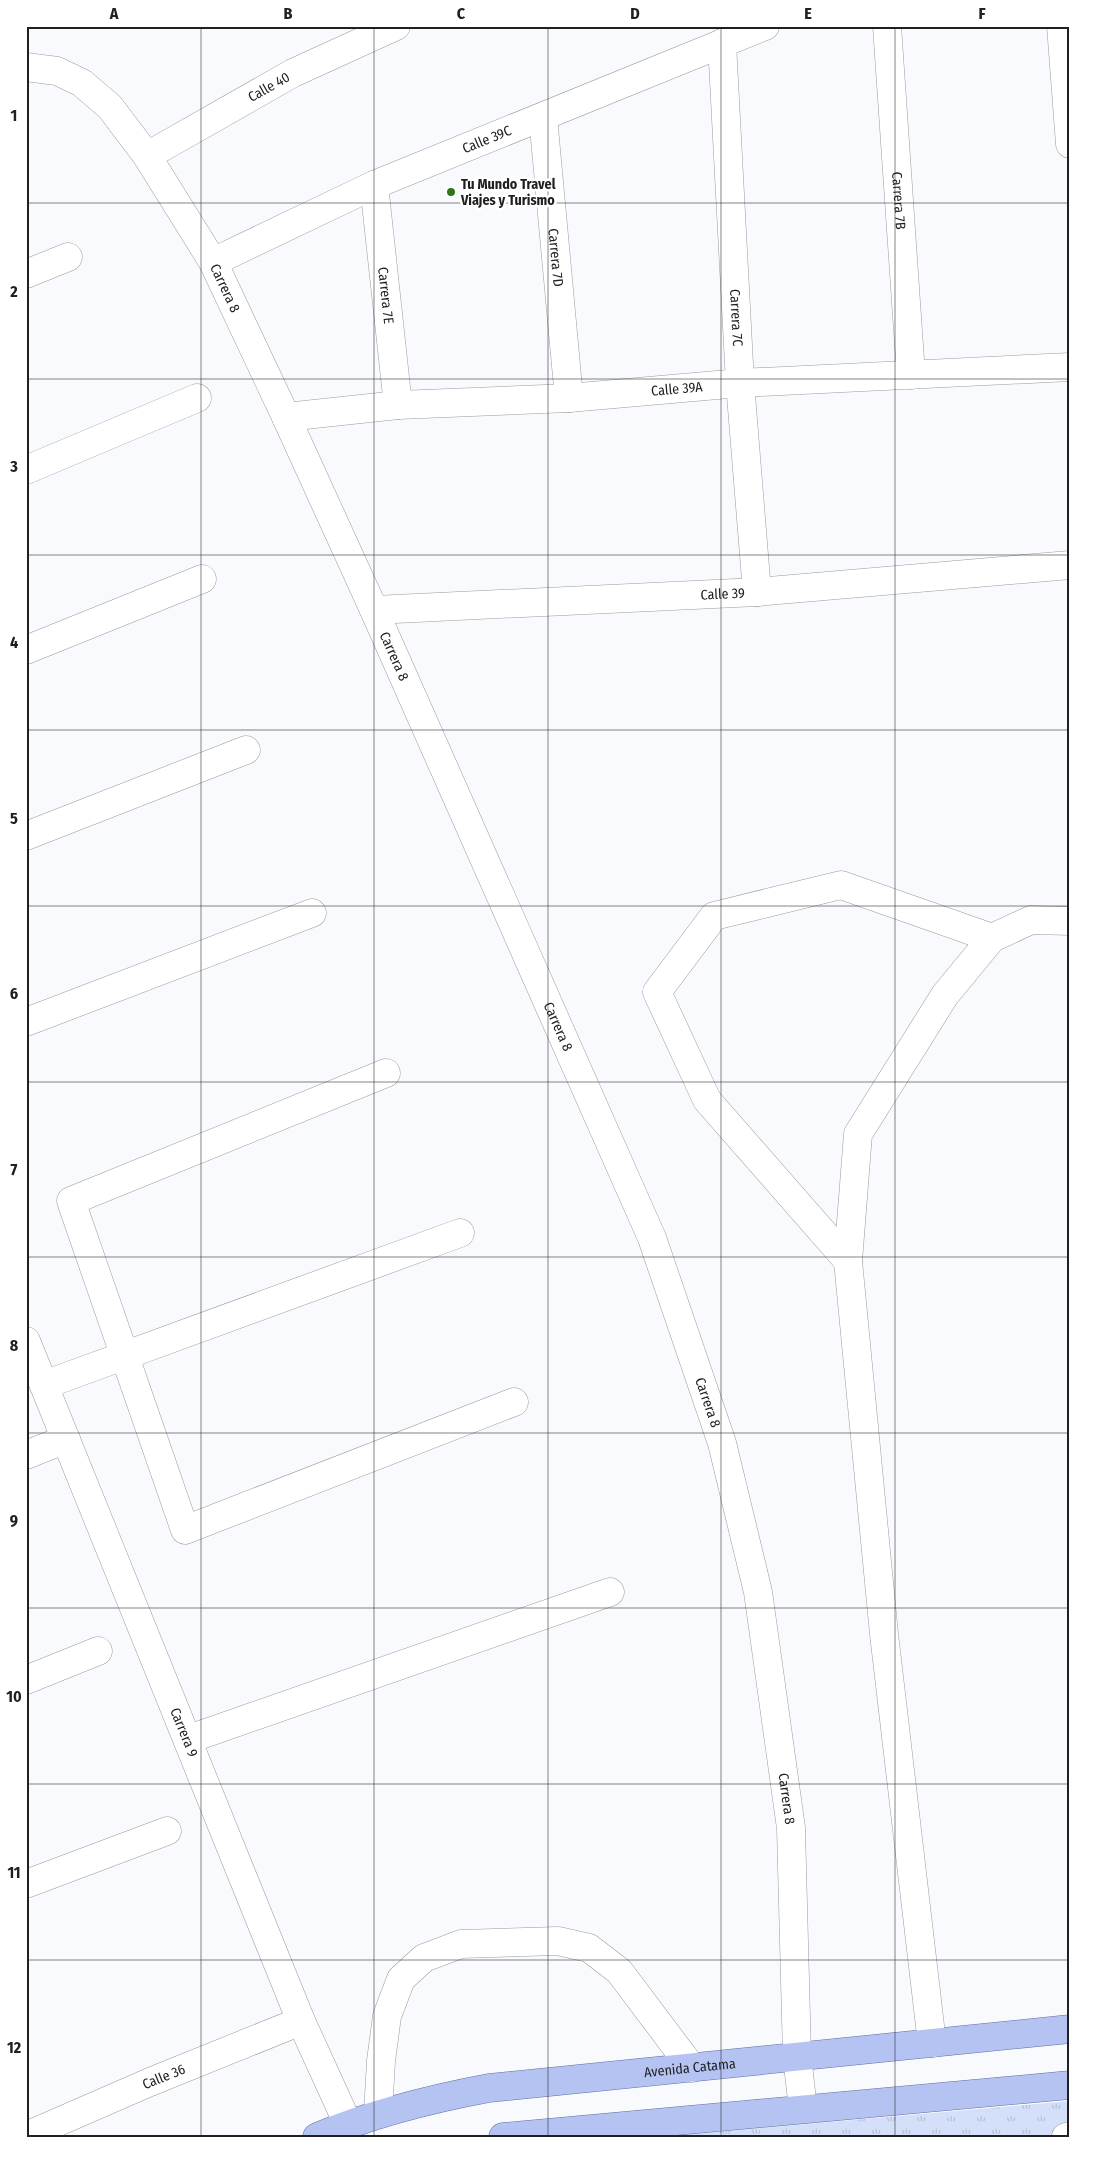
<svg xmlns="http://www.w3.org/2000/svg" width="1096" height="2163" viewBox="0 0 1096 2163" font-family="'Fira Sans Condensed',sans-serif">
  <defs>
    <pattern id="grass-tufts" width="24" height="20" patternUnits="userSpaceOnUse" patternTransform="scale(1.25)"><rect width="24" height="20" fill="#d4dffa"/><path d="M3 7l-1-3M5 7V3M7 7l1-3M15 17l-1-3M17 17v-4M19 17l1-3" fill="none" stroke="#b6bfd6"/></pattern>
  </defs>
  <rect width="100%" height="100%" fill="#f9fafe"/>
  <!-- grass -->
  <path fill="url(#grass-tufts)" d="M1070,2101V2135L1053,2137H659Z"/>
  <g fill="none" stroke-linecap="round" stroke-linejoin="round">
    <defs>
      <g id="minor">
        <path id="s1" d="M887,26L911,375"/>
        <path d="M1061,26L1070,144"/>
        <path id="s2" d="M722,43L740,383L757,592"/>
        <path id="s3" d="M26,67L57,71L82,83L110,107L147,156L213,262L286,417L374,610L652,1238L722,1443L758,1592L791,1828L797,2056L803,2109"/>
        <path id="s4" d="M543,117L569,398"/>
        <path id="s5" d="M147,156L293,73L396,26"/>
        <path id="s6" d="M374,185L398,405"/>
        <path id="s7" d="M213,262L374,185L765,26"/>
        <path d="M26,274L68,257"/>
        <path id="s8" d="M286,417L398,405L569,398L740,383L1070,367"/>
        <path d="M26,470L197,398"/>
        <path id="s9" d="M374,610L757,592L1070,565"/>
        <path d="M26,650L202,579"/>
        <path d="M26,836L246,750"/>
        <path d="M26,1022L312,913"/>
        <path d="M386,1073L71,1201L185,1530L514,1402"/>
        <path d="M848,1261L707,1100L657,992L714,916L841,885L992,938"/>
        <path id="s10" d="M26,1341L301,2021L348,2124"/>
        <path d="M44,1385L460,1233"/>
        <path d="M26,1455L66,1439"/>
        <path d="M26,1680L98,1651"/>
        <path d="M189,1739L610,1592"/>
        <path d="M26,1884L167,1831"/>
        <path d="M932,2043L884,1634L848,1261L858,1134L945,995L992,938L1031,920L1070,921"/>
        <path d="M378,2113L381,2061L387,2016L401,1979L424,1958L461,1944L558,1941L589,1948L619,1971L692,2068"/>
        <path id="s11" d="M26,2136L150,2082L301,2021"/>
        <path d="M1066,2137L1070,2136"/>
      </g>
      <g id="major">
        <path id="s12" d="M317,2137C373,2113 430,2099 489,2088L1070,2029"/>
        <path d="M503,2137L1070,2085"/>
      </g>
    </defs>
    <!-- minor casing -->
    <use href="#minor" stroke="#9a9b9f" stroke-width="29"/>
    <!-- major casing -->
    <use href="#major" stroke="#6070a2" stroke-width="29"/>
    <!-- minor -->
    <use href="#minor" stroke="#fff" stroke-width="28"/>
    <!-- major -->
    <use href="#major" stroke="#b4c3f1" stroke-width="28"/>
  </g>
  <!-- grid -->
  <path fill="none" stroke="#202022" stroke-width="1" stroke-opacity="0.55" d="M201,26V2137M374,26V2137M548,26V2137M721,26V2137M895,26V2137M26,203H1070M26,379H1070M26,555H1070M26,730H1070M26,906H1070M26,1082H1070M26,1257H1070M26,1433H1070M26,1608H1070M26,1784H1070M26,1960H1070"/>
  <!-- markers -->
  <circle fill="#2e7619" stroke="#fff" stroke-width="2" cx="451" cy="192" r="5"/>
  <g text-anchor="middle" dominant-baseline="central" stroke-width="5" stroke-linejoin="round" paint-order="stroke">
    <!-- street labels -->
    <g font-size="14" fill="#202022" stroke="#fff">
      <text stroke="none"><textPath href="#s5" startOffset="140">Calle 40</textPath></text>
      <text stroke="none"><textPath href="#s7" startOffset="300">Calle 39C</textPath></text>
      <text stroke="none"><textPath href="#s1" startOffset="175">Carrera 7B</textPath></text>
      <text stroke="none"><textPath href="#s4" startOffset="141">Carrera 7D</textPath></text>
      <text stroke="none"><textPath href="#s3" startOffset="311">Carrera 8</textPath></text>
      <text stroke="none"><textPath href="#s6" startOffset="111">Carrera 7E</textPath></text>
      <text stroke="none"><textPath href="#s2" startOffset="275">Carrera 7C</textPath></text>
      <text stroke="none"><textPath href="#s8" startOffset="392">Calle 39A</textPath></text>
      <text stroke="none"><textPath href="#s9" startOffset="349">Calle 39</textPath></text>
      <text stroke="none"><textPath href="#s3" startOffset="716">Carrera 8</textPath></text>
      <text stroke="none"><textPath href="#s3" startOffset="1121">Carrera 8</textPath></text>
      <text stroke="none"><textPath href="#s3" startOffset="1526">Carrera 8</textPath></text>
      <text stroke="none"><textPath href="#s10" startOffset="422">Carrera 9</textPath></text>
      <text stroke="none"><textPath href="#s3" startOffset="1931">Carrera 8</textPath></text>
      <text stroke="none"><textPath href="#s12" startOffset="381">Avenida Catama</textPath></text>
      <text stroke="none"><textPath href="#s11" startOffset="150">Calle 36</textPath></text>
    </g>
    <!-- poi labels -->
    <g font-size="14" font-weight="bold" fill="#202022" stroke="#fff" text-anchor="start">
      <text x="461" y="184">Tu Mundo Travel<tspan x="461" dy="16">Viajes y Turismo</tspan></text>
    </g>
  </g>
  <!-- border -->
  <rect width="1096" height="2163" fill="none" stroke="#ffffff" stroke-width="55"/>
  <rect x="28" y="28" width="1040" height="2108" fill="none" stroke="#202022" stroke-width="2"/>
  <g font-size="16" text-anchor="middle" font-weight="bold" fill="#202022">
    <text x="114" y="19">A</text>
    <text x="288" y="19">B</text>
    <text x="461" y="19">C</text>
    <text x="635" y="19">D</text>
    <text x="808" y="19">E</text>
    <text x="982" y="19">F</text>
    <text x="14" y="121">1</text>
    <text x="14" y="297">2</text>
    <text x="14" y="472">3</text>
    <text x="14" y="648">4</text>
    <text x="14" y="824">5</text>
    <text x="14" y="999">6</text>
    <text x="14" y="1175">7</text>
    <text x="14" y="1351">8</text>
    <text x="14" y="1526">9</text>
    <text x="14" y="1702">10</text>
    <text x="14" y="1878">11</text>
    <text x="14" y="2053">12</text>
  </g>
</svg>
